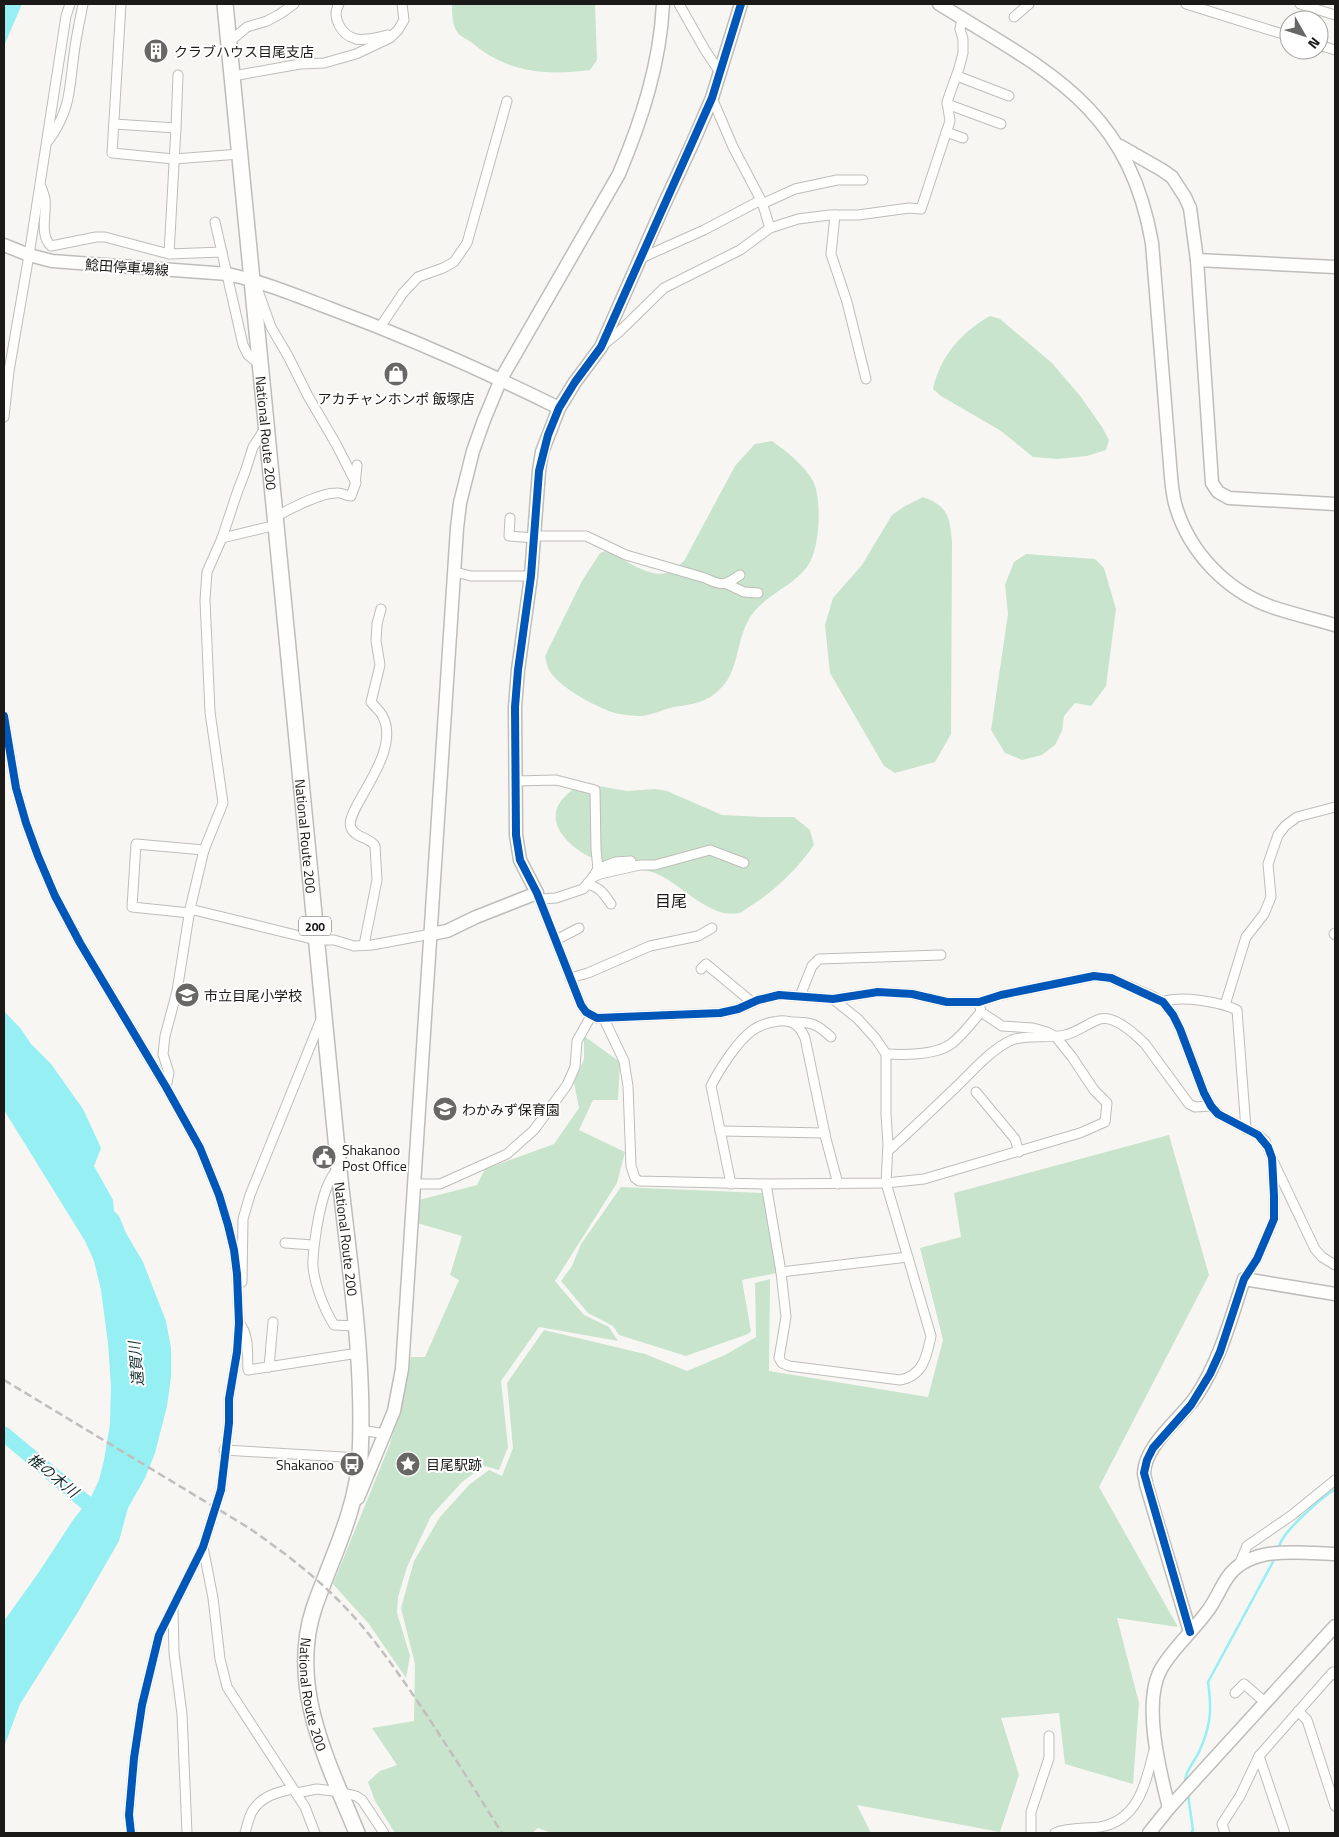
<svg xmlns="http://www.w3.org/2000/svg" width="1339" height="1837" viewBox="0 0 1339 1837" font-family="'Titillium Web','Noto Sans JP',sans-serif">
  <rect width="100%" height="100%" fill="#f8f6f3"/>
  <!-- green -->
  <g fill="#c8e4cc">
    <path d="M452,4H595L597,60L590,70C545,76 506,72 471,42C467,39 461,37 458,33C452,26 452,13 452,4Z"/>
    <path d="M990,316L1000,319L1052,363L1081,397L1102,427L1109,440L1106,450L1087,456L1057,459L1033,457L1001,431L941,396L933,389C940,357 961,332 990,316Z"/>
    <path d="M772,441C786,451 805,466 813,481C822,499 820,544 810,562C798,584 770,592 754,612C735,634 741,671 719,690C706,703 692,704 674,707C664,709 652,715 641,716C634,716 623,715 615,713C598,708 558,687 549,670C547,666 546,660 545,656L582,581L600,553L608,550C622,559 650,578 667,573C674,571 679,565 684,561L735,466L755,444Z"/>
    <path d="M923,497C948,506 950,517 952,542L951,734L935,762L895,773L884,766L830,673L825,625L833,598L862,565L892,515L905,506Z"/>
    <path d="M1026,554L1095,559L1104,568L1116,609L1106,686L1091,706L1075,703L1064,716L1062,731L1055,745L1042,755L1022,760L1005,753L991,730L1008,614L1005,585L1014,562Z"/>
    <path d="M581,783L627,791L655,789L667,791L722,815L763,817H794L810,830L814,845C797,869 777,889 752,905C748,907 743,912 739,913C713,919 686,890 665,878C645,866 622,867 600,861C577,854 542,826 561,801C566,794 575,788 581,783Z"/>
    <path d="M584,1036L620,1062L618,1100H593L579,1130L625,1152L617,1183L555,1281L584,1315L609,1327L618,1341L539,1327L501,1381L508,1447L499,1470L484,1466L462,1482L431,1516L407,1567L398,1597L397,1613L410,1656L406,1678L369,1624L333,1584L390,1444L411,1357H425L459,1280L450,1275L462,1236L417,1223L419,1200L477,1185L485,1169L554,1144L579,1108L574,1083L584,1059Z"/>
    <path d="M1169,1135L1209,1275L1099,1487L1178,1627L1117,1618L1139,1703L1133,1784L1065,1764L1059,1713L1001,1718L1019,1775L1000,1832L857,1805L871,1833H551L538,1828L532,1833H395L375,1801L368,1782L380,1771L397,1765L372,1728L414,1721L415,1664L401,1608L414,1561L440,1517L469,1485L489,1470L502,1476L513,1448L507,1383L544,1330L645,1354L687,1371L725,1355L756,1337L755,1283L770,1279L769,1371L928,1397L943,1340L920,1248L961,1237L954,1193Z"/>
    <path d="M621,1187L762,1193L765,1197L777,1273L742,1280L751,1331L748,1334L686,1356L619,1335L613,1326L588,1313L561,1281L572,1266L581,1244Z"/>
  </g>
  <!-- water -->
  <g fill="#95eff3">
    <path d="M4,4H22L4,46Z"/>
    <path d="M4,1011L21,1029L31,1044L51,1064L83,1109L101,1148L94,1166L113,1200L114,1211L119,1216L126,1233L143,1262L166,1321L171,1348V1377L167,1406L155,1453L145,1478L128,1508L119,1541L78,1612L20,1704L4,1747V1621L39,1572L73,1520L91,1497L99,1480L104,1460L110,1424L111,1386L108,1343L101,1290L94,1261L85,1241L4,1110Z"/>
  </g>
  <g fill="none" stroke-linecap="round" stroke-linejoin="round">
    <!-- stream -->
    <g stroke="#95eff3" stroke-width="2.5">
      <path d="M1279,1548C1279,1534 1323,1497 1335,1489"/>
      <path d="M1185,1784C1184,1773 1194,1762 1199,1752C1211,1726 1212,1709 1208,1682L1275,1558"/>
      <path d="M1188,1795L1193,1830L1191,1833"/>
    </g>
    <!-- river -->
    <path stroke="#95eff3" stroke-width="15" d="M4,1434L101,1515"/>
    <defs>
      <g id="street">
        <path d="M121,4L112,153L174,159L240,154"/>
        <path d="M339,4C331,17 341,35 356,39C367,41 378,37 388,35"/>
        <path d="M679,4L705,50L719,71"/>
        <path d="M1186,4L1289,36"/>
        <path d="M1300,4L1335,15"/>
        <path d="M1014,17L1029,4"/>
        <path d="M229,42L247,27L267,21L280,14L294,4"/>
        <path d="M1319,45L1335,50"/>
        <path d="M233,76L300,64L324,63L356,54L390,38L398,30L404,20L402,4"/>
        <path d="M957,76L1009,96"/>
        <path d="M712,98L733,147L762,202L770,228"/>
        <path d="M947,104L1001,124"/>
        <path d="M114,124L176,128L169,254L222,252"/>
        <path d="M176,128L178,75"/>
        <path d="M946,132L963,138"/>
        <path d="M49,140C71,108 69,91 74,54C76,37 80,20 83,4"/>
        <path d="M41,187C43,191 44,195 45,199C47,213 39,235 51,246L96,237H105L169,254"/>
        <path d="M762,204L795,189L837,180H863"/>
        <path d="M835,215L831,254L847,302L866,379"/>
        <path d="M215,222L243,345L248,355L260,365"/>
        <path d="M639,259L704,230L761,200"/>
        <path d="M257,288L271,327L288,356L308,396L336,444L356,483"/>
        <path d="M380,327L403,293L418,277L443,268L454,262L467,243L507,101"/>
        <path d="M603,345L618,333L664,288L740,250L770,228L798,219L830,215H858L909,208L921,209L950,121L947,102L959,68L963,53V39L960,29L962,18"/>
        <path d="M4,417L9,371L29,255L66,16L70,4"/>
        <path d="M275,517C290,509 319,493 336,493C342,492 345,496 351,496L355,485L357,465"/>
        <path d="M510,518L509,536L535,538"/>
        <path d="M535,536H586L626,555L705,578C722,586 724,586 740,575"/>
        <path d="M222,538L276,525"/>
        <path d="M455,572L471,576H531"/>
        <path d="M727,584L744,592L758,593"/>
        <path d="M4,716L16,788L26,823L38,856L55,896L80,943L166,1087L200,1148L219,1195L228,1225L234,1250L237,1274L239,1323L237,1352L229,1399V1423L221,1490L203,1547L159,1635L142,1705L134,1758L129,1815L131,1833"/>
        <path d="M515,781L556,780L595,790L596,849L598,869L593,877"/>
        <path d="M598,869L615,862L631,861"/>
        <path d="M587,884C601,888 603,893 611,904"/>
        <path d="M537,893L581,1005L586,1012L597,1018L720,1013L738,1009L758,1000L779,995L833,999L878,992L912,994L947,1002H979L1001,995L1094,976L1111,978L1154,997L1163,1002L1173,1015L1180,1029L1204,1093L1211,1106L1218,1114L1258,1135L1265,1141L1272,1158L1274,1196V1219L1257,1259L1244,1279"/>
        <path d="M540,899L556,898L583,889L593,877L600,874L640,865H655L710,850L744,863"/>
        <path d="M190,909L316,940H334L354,946L372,945L431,934"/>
        <path d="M190,913L132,907L136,844L204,850"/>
        <path d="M1335,933L1334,934L1335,935"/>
        <path d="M556,940L579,928"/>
        <path d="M364,945L377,880L375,846C370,837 355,838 351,828C343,810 402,755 383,717C381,712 375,707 371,702L380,665L376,641L377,624L381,609"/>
        <path d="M701,969L706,964L753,1003"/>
        <path d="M570,978L588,973L650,946L698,936L712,928"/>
        <path d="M800,996L812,966L819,959L941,955"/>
        <path d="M1163,1002C1181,995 1220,1002 1237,1010L1246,1129"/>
        <path d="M1225,1005L1246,937L1264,914L1271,897L1268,864L1278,835L1285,826L1297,817L1335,807"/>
        <path d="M604,1019L624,1061L628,1086L631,1166L635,1178L639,1181L766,1184L886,1183L924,1179L1080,1133L1105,1122L1107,1103L1094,1090L1072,1057L1056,1037L1047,1032L1033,1028L1002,1026L981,1012L979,1002"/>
        <path d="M793,1022C812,1022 817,1024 831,1037"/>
        <path d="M886,1054C905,1055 936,1055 951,1044C962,1036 972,1022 981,1012"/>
        <path d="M166,1087L169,1073L163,1054L165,1036L177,991L190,909L204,850L223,803L210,712L205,600L207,572L222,538L238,490L245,472L253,447L266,427"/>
        <path d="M976,1092L1015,1139L1019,1152"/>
        <path d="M720,1131L825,1133"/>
        <path d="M888,1151C910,1131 932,1110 954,1089C970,1074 992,1048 1012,1040C1029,1034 1048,1039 1065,1035C1078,1032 1088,1023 1100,1019C1115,1015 1135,1034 1145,1044L1189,1104L1195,1107L1211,1106"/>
        <path d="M1274,1163L1315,1249L1322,1257L1335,1265"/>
        <path d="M339,1170C322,1176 312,1250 313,1267C315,1286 324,1309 334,1325L356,1326"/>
        <path d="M415,1184H440L507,1154L534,1130L567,1085L575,1067L577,1041L591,1016"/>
        <path d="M731,1184L711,1086C719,1070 738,1040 753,1030C760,1025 770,1022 779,1021C793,1019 800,1026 805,1038L826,1139L838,1184"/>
        <path d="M766,1184L781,1272L786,1317L779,1358L782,1363L789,1366L900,1380C923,1376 927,1356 931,1336L886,1183L888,1144L886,1114V1054L876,1039L858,1019L833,999"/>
        <path d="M285,1243L313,1245"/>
        <path d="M781,1272L908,1257"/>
        <path d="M242,1282L243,1219L250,1195L322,1017"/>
        <path d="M239,1323C250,1335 247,1355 248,1370L358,1353"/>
        <path d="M269,1367L273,1322"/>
        <path d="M360,1430L386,1434"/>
        <path d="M224,1450L360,1458"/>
        <path d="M203,1547L213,1598L220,1659L227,1687L305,1807L315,1833"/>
        <path d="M1238,1567L1247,1546L1292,1515L1335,1480"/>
        <path d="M173,1610L174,1653L182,1714L187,1833"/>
        <path d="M1235,1693L1244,1684L1265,1702"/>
        <path d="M1298,1711L1307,1720L1335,1806"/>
        <path d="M296,1793L317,1789L340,1792L356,1796L362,1800L384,1833"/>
        <path d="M245,1833C247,1826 249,1816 253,1810C262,1796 278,1792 292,1789"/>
        <path d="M1031,1833V1812L1049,1758V1736"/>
        <path d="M1055,1833C1069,1827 1085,1829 1100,1827C1139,1820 1146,1782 1154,1750"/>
        <path d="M1225,1833L1222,1824L1240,1796L1259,1756"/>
        <path d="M1285,1833L1259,1756L1333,1672L1335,1675"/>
      </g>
      <g id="secondary">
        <path d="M939,4C1047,71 1128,106 1152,243L1171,477C1172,487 1173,498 1176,507C1190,553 1227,591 1272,607C1293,614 1314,619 1335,625"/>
        <path d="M1120,146L1162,170L1172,177L1185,197L1190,208L1197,260L1212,483L1218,492L1229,498L1335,504"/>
        <path d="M4,245L29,255L52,261L228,274C263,282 295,295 329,308C407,337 484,371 559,408"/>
        <path d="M1197,260L1335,267"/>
        <path d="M431,934L447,931L476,917L537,893L520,860L516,835L515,707L518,670L531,576L539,471L542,452L559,408L575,382L601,347L662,209L693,142L712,98L741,4"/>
        <path d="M358,1498L394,1411L402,1369L457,528L460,503L473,451L484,420L501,379L619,174C642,119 660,64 663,4"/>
        <path d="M1190,1632L1146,1484C1146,1480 1144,1476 1144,1473C1145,1444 1182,1418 1197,1395C1220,1360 1231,1318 1244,1279L1335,1294"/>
        <path d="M1169,1808C1160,1772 1142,1703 1161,1669C1173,1648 1192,1632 1206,1613C1216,1601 1221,1585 1230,1574C1254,1545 1302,1553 1335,1554"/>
        <path d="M1149,1833L1169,1808L1335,1626"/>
      </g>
      <g id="highway">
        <path id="s1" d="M225,4L339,1170C349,1264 365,1361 360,1457C357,1510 331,1559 314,1608C288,1687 328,1762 357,1833"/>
      </g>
    </defs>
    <!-- street casing -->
    <use href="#street" stroke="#bebdba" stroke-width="11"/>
    <!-- secondary casing -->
    <use href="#secondary" stroke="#bebdba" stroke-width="15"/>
    <!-- highway casing -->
    <use href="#highway" stroke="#bebdba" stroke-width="18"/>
    <!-- street -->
    <use href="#street" stroke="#fefefd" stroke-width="9"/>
    <!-- secondary -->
    <use href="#secondary" stroke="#fefefd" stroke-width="12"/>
    <!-- highway -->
    <use href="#highway" stroke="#fefefd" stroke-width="15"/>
    <!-- rail -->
    <path stroke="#c0bfbe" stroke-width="2.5" stroke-dasharray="8 4" stroke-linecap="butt" d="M4,1380L249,1528C279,1549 309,1571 335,1597C368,1629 394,1667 420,1705C448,1747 475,1790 502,1833"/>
    <defs>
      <g id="cycleway">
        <path d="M741,4L712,98L601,347L575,382L559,408L548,435L539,471L531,576L518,670L515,707L516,835L520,860L537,893L581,1005L586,1012L597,1018L720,1013L738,1009L758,1000L779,995L833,999L878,992L912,994L947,1002H979L1001,995L1094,976L1111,978L1163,1002L1173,1015L1180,1029L1204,1093L1211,1106L1218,1114L1258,1135L1268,1147L1272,1158L1274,1196V1219L1257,1259L1244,1279L1220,1352L1210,1374L1191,1405L1153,1448L1147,1460L1144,1473L1190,1632"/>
        <path d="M4,716L16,788L26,823L38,856L55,896L80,943L166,1087L200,1148L219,1195L228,1225L234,1250L237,1274L239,1323L237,1352L229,1399V1423L221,1490L203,1547L159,1635L142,1705L134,1758L129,1815L131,1833"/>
      </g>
    </defs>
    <!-- cycleway casing -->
    <use href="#cycleway" stroke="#fff" stroke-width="11"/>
    <!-- cycleway -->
    <use href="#cycleway" stroke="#0057b8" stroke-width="8"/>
  </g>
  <!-- icons -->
  <defs>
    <symbol id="building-disc" viewBox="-11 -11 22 22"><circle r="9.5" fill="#686765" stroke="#fff"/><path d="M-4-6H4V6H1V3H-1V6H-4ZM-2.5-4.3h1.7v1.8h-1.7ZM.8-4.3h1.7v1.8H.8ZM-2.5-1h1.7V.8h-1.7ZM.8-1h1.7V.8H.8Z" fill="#fff"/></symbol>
    <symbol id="shop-disc" viewBox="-11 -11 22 22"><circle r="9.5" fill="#686765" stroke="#fff"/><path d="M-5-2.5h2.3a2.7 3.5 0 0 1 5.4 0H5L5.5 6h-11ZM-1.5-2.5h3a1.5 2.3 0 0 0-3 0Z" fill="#fff"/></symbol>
    <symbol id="school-disc" viewBox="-11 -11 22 22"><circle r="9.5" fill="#686765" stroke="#fff"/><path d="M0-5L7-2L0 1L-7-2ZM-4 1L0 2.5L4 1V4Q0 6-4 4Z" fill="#fff"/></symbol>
    <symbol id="civic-disc" viewBox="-11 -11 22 22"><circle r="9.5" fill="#686765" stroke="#fff"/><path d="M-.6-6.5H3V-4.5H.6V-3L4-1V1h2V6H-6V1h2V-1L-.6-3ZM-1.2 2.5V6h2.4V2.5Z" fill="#fff"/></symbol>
    <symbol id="bus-disc" viewBox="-11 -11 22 22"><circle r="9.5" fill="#686765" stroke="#fff"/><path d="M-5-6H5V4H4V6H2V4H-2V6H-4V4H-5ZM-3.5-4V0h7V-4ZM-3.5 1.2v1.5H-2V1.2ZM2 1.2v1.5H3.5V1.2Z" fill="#fff"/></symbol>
    <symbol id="sight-disc" viewBox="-11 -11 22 22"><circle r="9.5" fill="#686765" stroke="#fff"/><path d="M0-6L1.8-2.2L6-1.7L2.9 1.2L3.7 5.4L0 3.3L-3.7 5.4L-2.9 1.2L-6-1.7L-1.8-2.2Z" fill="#fff"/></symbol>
  </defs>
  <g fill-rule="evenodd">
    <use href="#building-disc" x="142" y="37" width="28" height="28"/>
    <use href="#shop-disc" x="382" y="360" width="28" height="28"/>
    <use href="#school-disc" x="173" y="981" width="28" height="28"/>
    <use href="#school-disc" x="431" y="1095" width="28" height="28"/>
    <use href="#civic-disc" x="310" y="1143" width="28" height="28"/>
    <use href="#bus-disc" x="338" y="1450" width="28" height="28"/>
    <use href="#sight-disc" x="394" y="1450" width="28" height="28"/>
  </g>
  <g text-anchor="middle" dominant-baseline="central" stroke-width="4" stroke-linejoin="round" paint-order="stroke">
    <!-- shield labels -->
    <rect fill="#fff" stroke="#5f5f5d" stroke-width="1" x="299" y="916.5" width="32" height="19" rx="4"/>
    <g font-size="12" font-weight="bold" fill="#1b1a18">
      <text x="315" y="926">200</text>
    </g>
    <!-- poi labels -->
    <g font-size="14" fill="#1b1a18" stroke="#fff" text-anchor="start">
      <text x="174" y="51">クラブハウス目尾支店</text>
      <text x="396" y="398" text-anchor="middle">アカチャンホンポ 飯塚店</text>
      <text x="204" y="995">市立目尾小学校</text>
      <text x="462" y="1109">わかみず保育園</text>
      <text x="342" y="1149">Shakanoo<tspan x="342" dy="16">Post Office</tspan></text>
      <text x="334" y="1464" text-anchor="end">Shakanoo</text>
      <text x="426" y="1464">目尾駅跡</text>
    </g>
    <!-- street labels -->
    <g font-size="14" fill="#1b1a18" stroke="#fff">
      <text transform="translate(127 267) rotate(4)">鯰田停車場線</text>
      <text stroke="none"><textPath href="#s1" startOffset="431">National Route 200</textPath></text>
      <text stroke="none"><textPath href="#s1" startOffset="836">National Route 200</textPath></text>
      <text stroke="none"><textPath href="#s1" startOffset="1241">National Route 200</textPath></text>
      <text stroke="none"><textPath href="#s1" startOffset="1706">National Route 200</textPath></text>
    </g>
    <!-- water labels -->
    <g font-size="15" font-style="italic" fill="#182f30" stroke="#fff">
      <text transform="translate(136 1364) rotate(-95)">遠賀川</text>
      <text transform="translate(53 1475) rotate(39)">椎の木川</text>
    </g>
    <!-- quarter labels -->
    <g font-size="16" fill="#1b1a18" stroke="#fff">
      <text x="671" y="901">目尾</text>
    </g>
  </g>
  <!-- border -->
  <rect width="1339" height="1837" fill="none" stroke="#1b1a18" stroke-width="10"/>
  <!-- north arrow -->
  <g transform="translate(1304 35) rotate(129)"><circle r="24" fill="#ffffff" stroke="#a4a3a3"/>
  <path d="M0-4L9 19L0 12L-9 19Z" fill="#686765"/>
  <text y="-8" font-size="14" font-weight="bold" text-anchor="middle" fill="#1b1a18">N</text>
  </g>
</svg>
